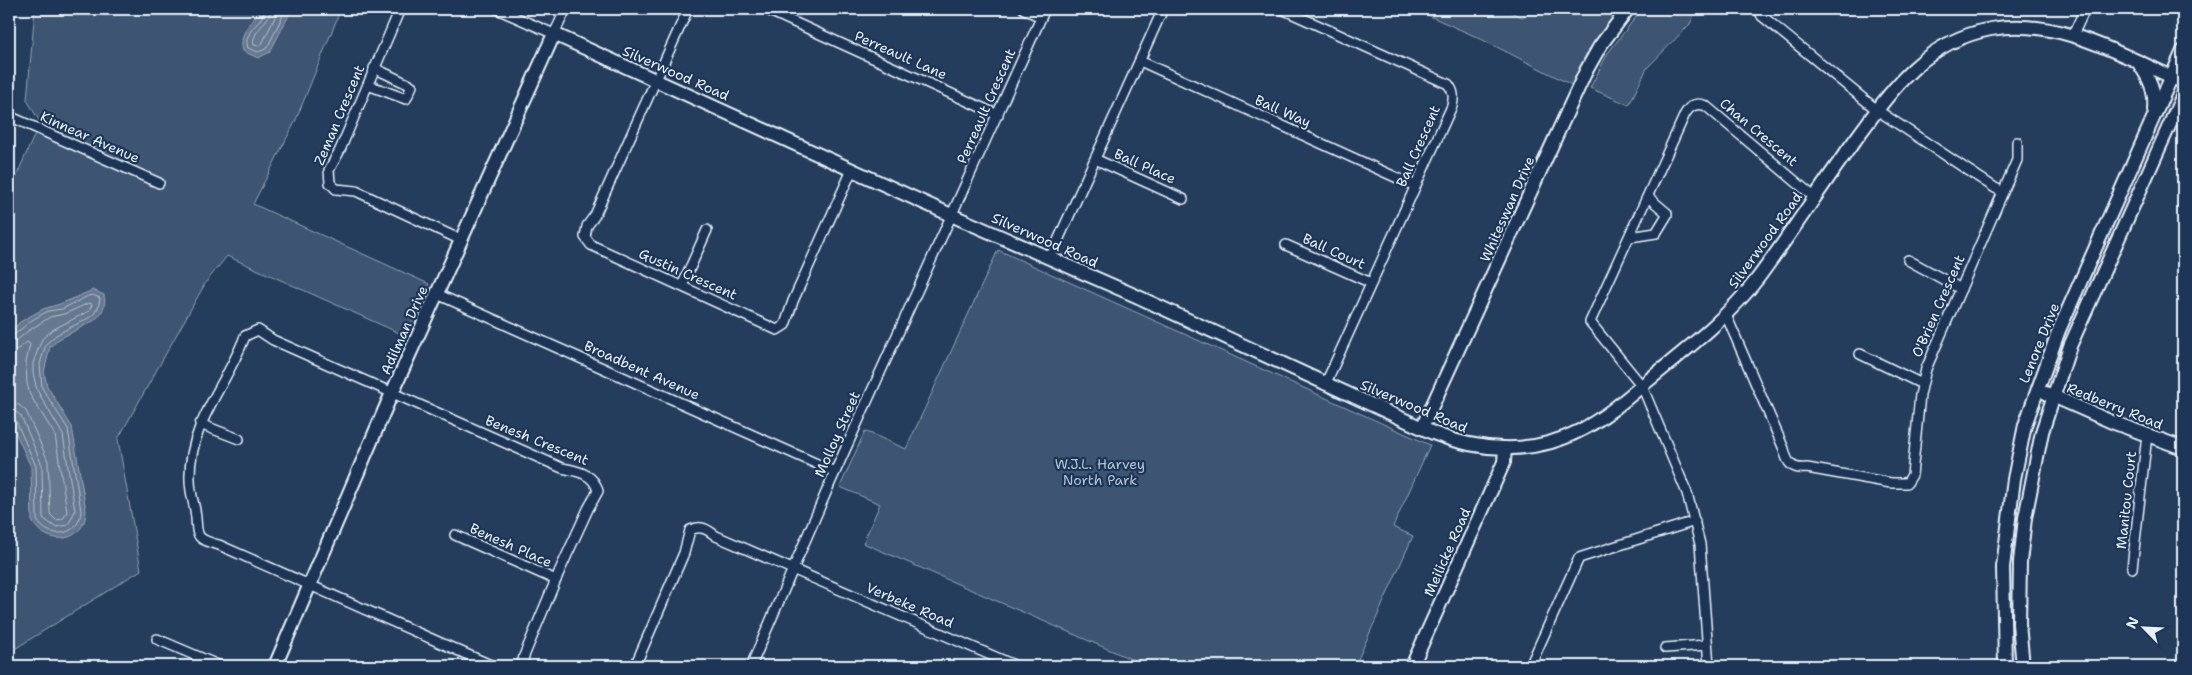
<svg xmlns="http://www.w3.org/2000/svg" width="2192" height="675" viewBox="0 0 2192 675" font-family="'Shantell Sans',sans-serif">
  <rect width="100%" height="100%" fill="#253d5d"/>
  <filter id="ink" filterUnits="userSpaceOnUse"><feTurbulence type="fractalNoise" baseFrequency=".02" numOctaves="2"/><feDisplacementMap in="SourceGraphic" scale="10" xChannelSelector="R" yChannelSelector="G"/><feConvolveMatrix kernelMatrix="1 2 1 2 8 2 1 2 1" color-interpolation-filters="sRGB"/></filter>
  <g filter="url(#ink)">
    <!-- green -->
    <g fill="#3e5472" stroke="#93a2b5">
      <path d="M35,9H341L295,122L253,204L429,284L406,336L227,256L206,282L118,439L141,570L13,650L9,658V193L40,122L27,100Z"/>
      <path d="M1414,9H1504L1522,17L1540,9H1619L1587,52L1572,85L1479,38Z"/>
      <path d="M1642,9H1697L1690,24L1647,68L1629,105L1590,88L1608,53Z"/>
      <path d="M998,250L1430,445L1393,527L1413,536L1355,666H1147L863,543L880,504L840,487L865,431L906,449Z"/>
    </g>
    <!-- water -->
    <g fill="#657890" stroke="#99a8ba">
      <path d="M262,9H292L270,52L258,58L243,51C238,34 251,21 262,9Z"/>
      <path d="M93,290L104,295C106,306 103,312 95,320L59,339L50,347L44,372L47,386L72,427L86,510C86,543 47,548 32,521L31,467L9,418V334L20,322L43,309L60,304Z"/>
    </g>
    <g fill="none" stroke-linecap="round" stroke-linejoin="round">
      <!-- shore -->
      <g stroke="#b4c1ce" stroke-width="1">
        <path d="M265,9C263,24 242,31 248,48L258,52L266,49L269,44L286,9"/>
        <path d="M271,9C270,22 250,33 254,45L259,46L262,44L279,9"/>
        <path d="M9,336L14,335L32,320L48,311L62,309L88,296L93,295L100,298L98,308L92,316L56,335L46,344L40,364L42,388L68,429L81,511C80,536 49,541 37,520L36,466L15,419L9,416"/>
        <path d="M9,343L16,341L28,331L50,317L64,314L89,303L92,304L89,311L52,330L42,339L33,363V373L37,390L63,435L75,511L68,525L55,527L43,518L42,465L21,416L15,411L9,410"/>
        <path d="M9,350L18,349L27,342L30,344L26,362L27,383L30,395L55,435L67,512L63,519L56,520L50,514L48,461L26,411L19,405L9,403"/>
      </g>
      <defs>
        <g id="street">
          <path d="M400,9L340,150L329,170L330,183L336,189L356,191L461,240"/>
          <path d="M497,9L554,34L566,9"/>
          <path d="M688,9L595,215L587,226L585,237L591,245L777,330L785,325L793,301L852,170"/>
          <path d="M765,9L998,115"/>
          <path d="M1024,9L1041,17"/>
          <path d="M1282,9L1448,84C1454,91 1454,97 1452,106L1325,385"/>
          <path d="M2073,35L2085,9"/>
          <path d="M1140,61L1415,186"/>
          <path d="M368,85L406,99L412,86L374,68"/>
          <path d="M9,116L159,183"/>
          <path d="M1095,159L1183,199"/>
          <path d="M2003,192L2017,160V142"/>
          <path d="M1630,237L1656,233L1667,215V213L1648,197"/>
          <path d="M1286,245L1371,283"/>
          <path d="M1050,258L1163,9"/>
          <path d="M1908,260L1961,289"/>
          <path d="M682,286L707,230"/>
          <path d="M437,294L835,472"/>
          <path d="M1726,315L1784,449C1787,463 1792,470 1807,468L1891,483H1907L1912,475L1920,395L1926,369L2003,192L1995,188L1877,110L1762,16L1758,9"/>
          <path d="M1860,354L1922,384"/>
          <path d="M200,424L239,439"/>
          <path d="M455,535L556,580"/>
          <path d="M2132,568L2147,435"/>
          <path d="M157,639L220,666"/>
          <path d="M1665,648L1707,645"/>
          <path d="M493,666L219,545C191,538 199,534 195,510C193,501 190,490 190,480C188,424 227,385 245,336L258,330L273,340L562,468C578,471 594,474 598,491L588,509L560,570L524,656L522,666"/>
          <path d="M635,666L684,553L690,530C701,525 707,529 716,536L1016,666"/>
          <path d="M751,666L831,481L1045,9"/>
          <path d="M1530,666L1579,558L1695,521"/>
          <path d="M1709,666L1700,544L1687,493L1642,386L1590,322L1685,114C1690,105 1697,102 1706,106L1814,197"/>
        </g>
        <g id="secondary">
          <path d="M2138,62C2149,78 2156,90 2154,110"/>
          <path d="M2046,393L2112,422L2183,448"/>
          <path d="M1422,428L1586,71L1600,46L1628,9"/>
          <path d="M275,666L388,402L554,34L951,215L1134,295L1433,433C1480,452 1533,455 1579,431C1603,419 1624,401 1644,384C1684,351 1726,320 1758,278C1790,235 1819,190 1850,147C1889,94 1921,42 1991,29C2059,17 2123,56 2183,82"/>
          <path d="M1412,666L1504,462L1505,448"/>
          <path d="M2005,666L2003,567L2014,479L2025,425L2059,330L2183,51"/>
          <path d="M2023,666L2019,624L2020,562L2025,518L2042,432L2070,346L2183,95"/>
        </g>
      </defs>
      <!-- street casing -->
      <use href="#street" stroke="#e8f1f8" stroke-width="12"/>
      <!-- secondary casing -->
      <use href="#secondary" stroke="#e8f1f8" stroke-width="16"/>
      <!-- street -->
      <use href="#street" stroke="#1d3557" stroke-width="9"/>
      <!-- secondary -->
      <use href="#secondary" stroke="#1d3557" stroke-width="12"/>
    </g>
  </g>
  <g text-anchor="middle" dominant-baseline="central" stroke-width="4.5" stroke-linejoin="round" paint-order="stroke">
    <!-- street labels -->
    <g font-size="14" fill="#e8f1f8" stroke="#1d3557">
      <text transform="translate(901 55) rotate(24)">Perreault Lane</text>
      <text transform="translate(676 73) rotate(24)">Silverwood Road</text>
      <text transform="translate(986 106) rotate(-66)">Perreault Crescent</text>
      <text transform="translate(1283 111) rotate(24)">Ball Way</text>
      <text transform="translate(339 115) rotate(-67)">Zeman Crescent</text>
      <text transform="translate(1759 132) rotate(40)">Chan Crescent</text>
      <text transform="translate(90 137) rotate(24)">Kinnear Avenue</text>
      <text transform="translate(1418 146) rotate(-66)">Ball Crescent</text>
      <text transform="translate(1145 166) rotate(24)">Ball Place</text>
      <text transform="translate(1507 209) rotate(-66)">Whiteswan Drive</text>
      <text transform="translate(1045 240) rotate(24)">Silverwood Road</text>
      <text transform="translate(1765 240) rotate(-54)">Silverwood Road</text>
      <text transform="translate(1334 251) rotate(24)">Ball Court</text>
      <text transform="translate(688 274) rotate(24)">Gustin Crescent</text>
      <text transform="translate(1938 306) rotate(-66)">O'Brien Crescent</text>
      <text transform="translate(404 330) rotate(-66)">Adilman Drive</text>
      <text transform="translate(2039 343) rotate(-68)">Lenore Drive</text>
      <text transform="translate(642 370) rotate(24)">Broadbent Avenue</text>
      <text transform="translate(1414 406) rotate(23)">Silverwood Road</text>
      <text transform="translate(2115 406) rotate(22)">Redberry Road</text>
      <text transform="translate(837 434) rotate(-66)">Molloy Street</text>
      <text transform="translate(537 440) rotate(22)">Benesh Crescent</text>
      <text transform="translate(2126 500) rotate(-84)">Manitou Court</text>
      <text transform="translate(511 545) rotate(24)">Benesh Place</text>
      <text transform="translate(1447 552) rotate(-66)">Meilicke Road</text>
      <text transform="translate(910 605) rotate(23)">Verbeke Road</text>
    </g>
    <!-- park labels -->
    <g font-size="14" fill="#b5c2d0" stroke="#1d3557">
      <text x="1100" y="464">W.J.L. Harvey<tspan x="1100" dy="16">North Park</tspan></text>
    </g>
  </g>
  <!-- margin -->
  <rect width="2192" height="675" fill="none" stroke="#1d3557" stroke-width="30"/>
  <rect x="15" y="15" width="2162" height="645" fill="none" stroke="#e8f1f8" stroke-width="2" filter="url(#ink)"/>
  <!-- north arrow -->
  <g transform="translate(2144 628) rotate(294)" stroke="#1d3557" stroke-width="4" paint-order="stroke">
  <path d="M0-4L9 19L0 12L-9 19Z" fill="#e8f1f8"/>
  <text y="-8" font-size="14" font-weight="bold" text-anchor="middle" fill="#e8f1f8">N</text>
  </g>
</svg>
